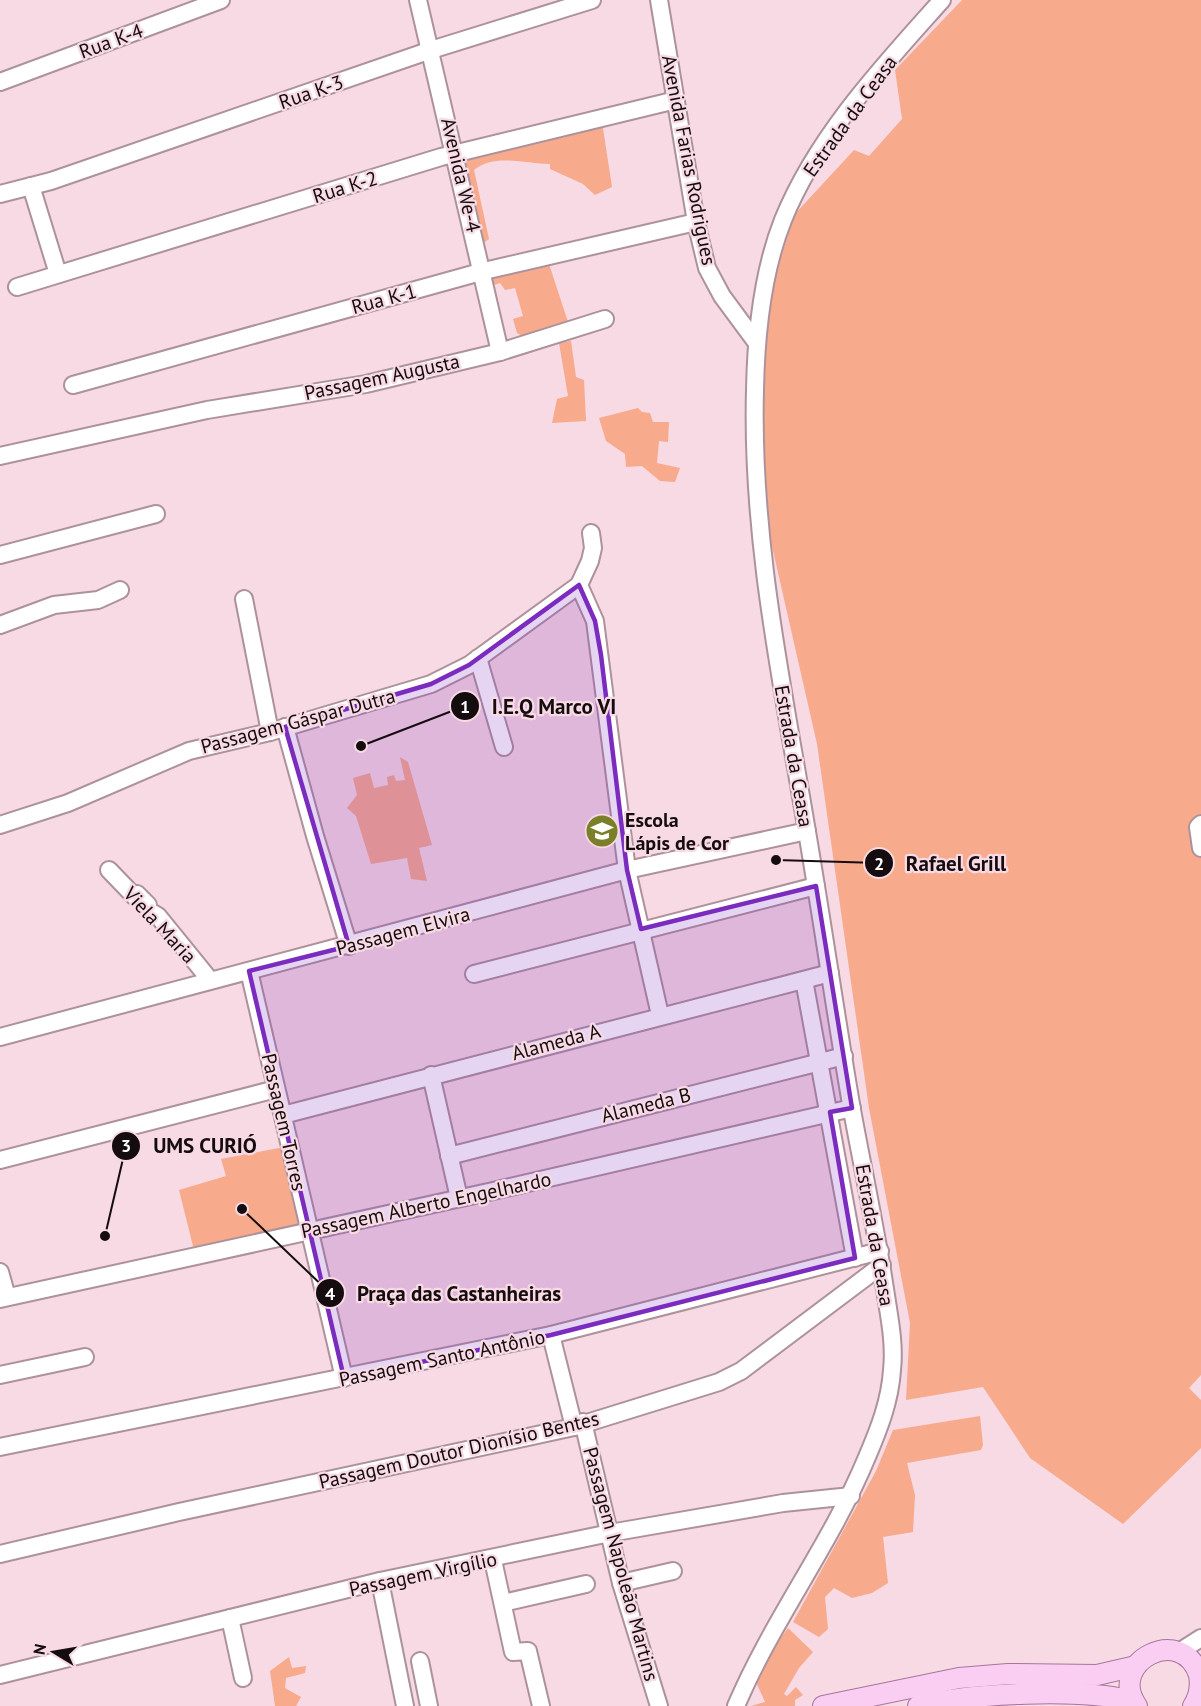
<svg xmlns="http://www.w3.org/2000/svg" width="1201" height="1706" viewBox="0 0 1201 1706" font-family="'PT Sans',sans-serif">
  <rect width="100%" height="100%" fill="#f7dae3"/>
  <!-- green -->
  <g fill="#f7aa8c">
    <path d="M962,0H1201V1375L1189,1388L1201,1400V1448L1123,1524L1030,1458L983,1387L906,1400L910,1323L869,1108L817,744L769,533L758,376L772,286L794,215L854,150L869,156L902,119L895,70Z"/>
    <path d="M602,122L612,187L595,195L583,184L550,169V164C526,164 494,153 474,170L489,239L482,244L464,161Z"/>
    <path d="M548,261L569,325L531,341L517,333L513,319L523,316L515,288L505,290L500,283L491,286L489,274Z"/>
    <path d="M571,341L576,377L584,380L586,421L552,423L557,399L568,396L559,343Z"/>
    <path d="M638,408L642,412L650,413L653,422H669L668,442L659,441L657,463L680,468L675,482L660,481L642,466L626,467L625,454L606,441L599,418Z"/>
    <path d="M400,757L408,762L432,845L419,848L427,881L411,879L407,858L371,864L356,816L347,808L357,795L353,778L370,773L374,788L388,785L387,777L394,775L396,781L405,780Z"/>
    <path d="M284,1147L304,1229L194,1250L179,1190L226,1176L221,1159Z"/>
    <path d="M980,1416L983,1445L981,1450L907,1463L915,1495L913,1532L883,1537L888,1583L872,1593L852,1598L834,1588L825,1597L828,1629L819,1637L793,1622L876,1471L893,1430Z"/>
    <path d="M788,1628L813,1652L799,1668L784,1694L787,1696L796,1687L803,1695L795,1700V1706H751L765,1702L756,1682L772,1649Z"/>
    <path d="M289,1657L292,1668L306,1666L305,1673L286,1678L285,1688L301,1697L296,1706H275L270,1671Z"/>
  </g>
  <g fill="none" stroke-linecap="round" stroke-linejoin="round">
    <defs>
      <g id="minor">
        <path d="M418,0L500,352"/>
        <path d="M659,0L696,222L707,268L722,296L756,342"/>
        <path d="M0,82L221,0"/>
        <path d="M31,186L58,274"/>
        <path d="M0,194L51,181L431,50L592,0"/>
        <path d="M17,287L441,157L676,100"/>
        <path d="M73,385L484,271L696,222"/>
        <path d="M0,456L207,410L366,384L500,352L605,319"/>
        <path d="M0,555L156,514"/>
        <path d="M579,585L595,621L627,870L660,1015"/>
        <path d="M244,599L270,732"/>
        <path d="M0,625L54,605L98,600L120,590"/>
        <path d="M478,658L504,747"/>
        <path d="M285,727L315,836L349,946"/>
        <path d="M1201,824L1198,827L1201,848"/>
        <path d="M0,825L68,803L189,751L270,732L431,684L469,665L579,585L590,561L593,548L591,533"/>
        <path d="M109,870L135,897L137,894L148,905V910L158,916L210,980"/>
        <path d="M249,971L344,1378"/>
        <path d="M474,974L816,886"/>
        <path d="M804,980L855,1258"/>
        <path d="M0,1037L627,870L807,831"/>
        <path d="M431,1075L459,1198"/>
        <path d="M283,1115L830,973"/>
        <path d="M449,1156L844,1056"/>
        <path d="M0,1160L276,1089"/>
        <path d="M0,1272L7,1297"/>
        <path d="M0,1299L493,1191L852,1108"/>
        <path d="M551,1335L574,1427"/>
        <path d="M0,1375L85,1357"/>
        <path d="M583,1422L621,1583L659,1706"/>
        <path d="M0,1447L551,1335L880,1251"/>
        <path d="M0,1554L179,1512L574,1427L719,1382L741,1371L882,1265"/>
        <path d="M493,1560L513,1652L528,1651L541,1706"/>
        <path d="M380,1581L405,1706"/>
        <path d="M621,1583L673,1571"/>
        <path d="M503,1603L586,1584"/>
        <path d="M230,1618L243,1678"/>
        <path d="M1179,1652L1201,1638"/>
        <path d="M420,1661L429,1706"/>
        <path d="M0,1675L380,1581L610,1533L783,1503L851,1496"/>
        <path d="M736,1706C773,1619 831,1544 867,1457C879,1429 890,1401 892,1370C895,1343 889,1316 885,1289C876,1229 863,1170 852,1110C835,1011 821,912 804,814C780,673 751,533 755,390C756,334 762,273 783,220C817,136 883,66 942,0"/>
      </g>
      <g id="major">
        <path d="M823,1706L959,1678L1008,1674L1097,1675L1136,1666"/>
        <path d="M918,1706C973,1693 1079,1688 1133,1701"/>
        <path d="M1137,1706C1106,1662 1182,1623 1199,1675C1201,1686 1199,1697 1193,1706"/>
      </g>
    </defs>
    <!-- minor casing -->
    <use href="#minor" stroke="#ad929b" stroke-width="20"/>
    <!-- major casing -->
    <use href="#major" stroke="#a7759d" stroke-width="22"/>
    <!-- minor -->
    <use href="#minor" stroke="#fff" stroke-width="16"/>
    <!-- major -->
    <use href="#major" stroke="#facef2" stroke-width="20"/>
  </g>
  <!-- marked area -->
  <path fill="#7b2cbf" fill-opacity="0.2" stroke="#7b2cbf" stroke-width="4.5" stroke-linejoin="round" d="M579,585L595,621L601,655L627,870L641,929L816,886L852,1108L830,1112L855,1258L551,1335L344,1378L249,971L349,946L285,727L431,684L469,665Z"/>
  <!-- icons -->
  <defs>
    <symbol id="school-disc" viewBox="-11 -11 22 22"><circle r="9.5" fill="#7c7f29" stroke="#f7dae3"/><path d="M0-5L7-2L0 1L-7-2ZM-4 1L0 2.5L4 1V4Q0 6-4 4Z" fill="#fff"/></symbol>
  </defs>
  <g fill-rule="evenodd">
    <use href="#school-disc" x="583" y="812" width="38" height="38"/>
  </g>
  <g text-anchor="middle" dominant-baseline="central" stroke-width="4.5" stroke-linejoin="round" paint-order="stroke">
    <!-- street labels -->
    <g font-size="20" fill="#150c0f" stroke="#f7dae3">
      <text transform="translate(111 41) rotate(-20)">Rua K-4</text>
      <text transform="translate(311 92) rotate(-19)">Rua K-3</text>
      <text transform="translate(850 116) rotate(-54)">Estrada da Ceasa</text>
      <text transform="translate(689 160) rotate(79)">Avenida Farias Rodrigues</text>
      <text transform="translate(461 175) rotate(77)">Avenida We-4</text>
      <text transform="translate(345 187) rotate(-17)">Rua K-2</text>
      <text transform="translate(384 299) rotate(-15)">Rua K-1</text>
      <text transform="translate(382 377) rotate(-12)">Passagem Augusta</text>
      <text transform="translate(298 721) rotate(-15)">Passagem Gáspar Dutra</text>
      <text transform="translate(794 756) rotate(80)">Estrada da Ceasa</text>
      <text transform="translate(160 925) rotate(47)">Viela Maria</text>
      <text transform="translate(403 931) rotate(-15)">Passagem Elvira</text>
      <text transform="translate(556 1042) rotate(-15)">Alameda A</text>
      <text transform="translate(646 1105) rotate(-14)">Alameda B</text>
      <text transform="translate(284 1122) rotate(77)">Passagem Torres</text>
      <text transform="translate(426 1205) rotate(-12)">Passagem Alberto Engelhardo</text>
      <text transform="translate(875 1235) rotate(80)">Estrada da Ceasa</text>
      <text transform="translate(442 1358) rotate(-12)">Passagem Santo Antônio</text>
      <text transform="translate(459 1450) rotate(-13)">Passagem Doutor Dionísio Bentes</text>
      <text transform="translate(621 1564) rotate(75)">Passagem Napoleão Martins</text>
      <text transform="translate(423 1574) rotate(-12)">Passagem Virgílio</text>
    </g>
    <!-- poi labels -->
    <g font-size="20" font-weight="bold" fill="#150c0f" stroke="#f7dae3" text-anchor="start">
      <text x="625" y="820">Escola<tspan x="625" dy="23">Lápis de Cor</tspan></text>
    </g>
  </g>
  <!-- callouts -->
  <path fill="none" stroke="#150c0f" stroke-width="2" d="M361 746L465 706M776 860L879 863M105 1236L126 1146M242 1209L330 1293"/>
  <g fill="#150c0f" stroke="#f7dae3" stroke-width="2">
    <circle cx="361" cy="746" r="6"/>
    <circle cx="776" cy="860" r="6"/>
    <circle cx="105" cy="1236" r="6"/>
    <circle cx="242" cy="1209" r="6"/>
    <circle cx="465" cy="706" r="15"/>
    <circle cx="879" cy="863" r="15"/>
    <circle cx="126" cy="1146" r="15"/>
    <circle cx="330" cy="1293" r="15"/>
  </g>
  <g font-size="18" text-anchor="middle" font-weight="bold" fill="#fff">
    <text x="465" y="713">1</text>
    <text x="879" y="870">2</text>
    <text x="126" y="1152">3</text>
    <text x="330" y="1300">4</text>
  </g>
  <g font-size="21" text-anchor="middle" font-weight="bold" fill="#150c0f" stroke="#f7dae3" stroke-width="4.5" stroke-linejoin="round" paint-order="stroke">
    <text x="554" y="714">I.E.Q Marco VI</text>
    <text x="956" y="871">Rafael Grill</text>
    <text x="205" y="1153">UMS CURIÓ</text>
    <text x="459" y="1301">Praça das Castanheiras</text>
  </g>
  <!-- north arrow -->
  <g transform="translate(54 1652) rotate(281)" stroke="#f7dae3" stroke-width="4.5" paint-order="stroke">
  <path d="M0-4.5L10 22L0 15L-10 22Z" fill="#150c0f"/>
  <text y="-9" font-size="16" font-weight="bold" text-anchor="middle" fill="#150c0f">N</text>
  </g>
</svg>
